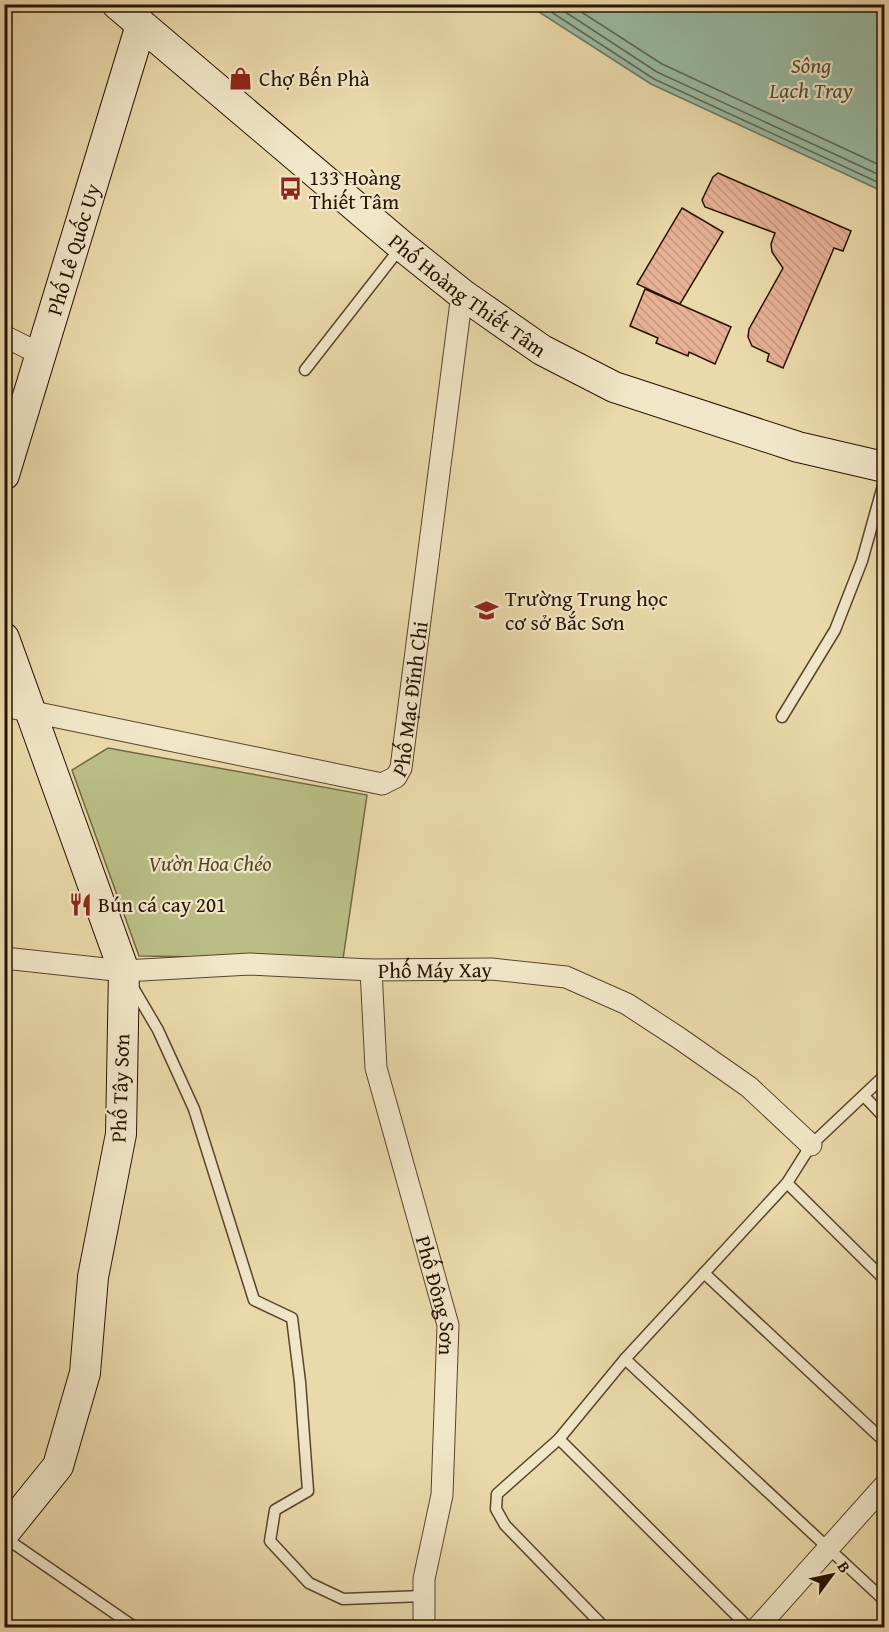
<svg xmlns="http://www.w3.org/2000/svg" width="889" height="1632" viewBox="0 0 889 1632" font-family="'Gentium Book Plus',serif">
  <defs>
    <pattern id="building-back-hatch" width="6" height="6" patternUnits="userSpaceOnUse" patternTransform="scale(1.5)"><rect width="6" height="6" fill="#e6b194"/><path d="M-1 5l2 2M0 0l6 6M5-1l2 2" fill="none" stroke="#c5977e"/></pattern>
  </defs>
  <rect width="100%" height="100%" fill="#ead9aa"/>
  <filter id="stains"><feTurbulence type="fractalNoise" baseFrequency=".00333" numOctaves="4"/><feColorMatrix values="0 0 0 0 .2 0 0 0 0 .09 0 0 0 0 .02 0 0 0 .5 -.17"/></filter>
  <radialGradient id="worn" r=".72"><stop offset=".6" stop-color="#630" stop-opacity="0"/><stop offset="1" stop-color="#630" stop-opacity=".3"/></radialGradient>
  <!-- park -->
  <path fill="#babe86" stroke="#726844" stroke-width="1.5" d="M108,748L367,795L343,959L139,956L72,770Z"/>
  <!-- water -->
  <path fill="#99bba3" stroke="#6c7863" stroke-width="1.5" d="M528,5H884V192L651,84Z"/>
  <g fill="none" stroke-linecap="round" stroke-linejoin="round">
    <!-- shore -->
    <g stroke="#616752" stroke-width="1.5">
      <path d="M539,4L654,79L884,185"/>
      <path d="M553,4L657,72L884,177"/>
      <path d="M569,4L662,64L884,167"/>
    </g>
  </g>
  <!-- building -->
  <g fill="url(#building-back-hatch)" stroke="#291302" stroke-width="1.5">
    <path d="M718,173L851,231L843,251L834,248L783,368L767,361L769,354L752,346L748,337L749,329L783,268L772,252L771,244L775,233L705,207L702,200L713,177Z"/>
    <path d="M682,208L723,232L680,304L637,284Z"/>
    <path d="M645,289L731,327L715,364L689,352L688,356L656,343L658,338L630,326Z"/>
  </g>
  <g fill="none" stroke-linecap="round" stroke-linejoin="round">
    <defs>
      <g id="lane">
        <path d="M305,370L401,247"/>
        <path d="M782,717L835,630L862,561L884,482"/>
        <path d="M131,984L158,1030L194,1109L254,1300L292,1318L300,1382L308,1491L275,1510L270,1541L309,1583L343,1599L424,1596"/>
        <path d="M864,1096L884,1117"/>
        <path d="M787,1183L884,1279"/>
        <path d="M704,1273L884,1441"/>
        <path d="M625,1359L884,1600"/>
        <path d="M559,1439L749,1628"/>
        <path d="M4,1537L136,1628"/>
        <path d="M605,1628L505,1525L496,1509L497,1494L559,1439L625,1359L787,1183L811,1145L884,1076"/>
      </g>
      <g id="street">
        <path d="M4,336L40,354"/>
        <path id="s1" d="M4,706L382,784L396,777L401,768L462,294"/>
        <path id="s2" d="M4,958L124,971L250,964L371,970L492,969L566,977L627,1004L679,1038L749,1087L811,1145"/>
        <path id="s3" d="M371,970L376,1068L448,1325L442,1495L424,1579V1628"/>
        <path d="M757,1628L884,1486"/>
      </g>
      <g id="secondary">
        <path id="s4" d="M117,4L402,246L462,294L542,350L614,387L798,447L884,467"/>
        <path id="s5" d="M4,475L141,25"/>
        <path d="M4,638L124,971L121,1134L93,1277L85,1373L58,1466L4,1533"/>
      </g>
    </defs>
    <!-- lane casing -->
    <use href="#lane" stroke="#59442c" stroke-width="13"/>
    <!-- street casing -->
    <use href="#street" stroke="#59442c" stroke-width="23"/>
    <!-- secondary casing -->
    <use href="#secondary" stroke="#291302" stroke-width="32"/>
    <!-- lane -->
    <use href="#lane" stroke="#f1e6c8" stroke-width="10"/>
    <!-- street -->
    <use href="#street" stroke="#f1e6c8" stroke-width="21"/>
    <!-- secondary -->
    <use href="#secondary" stroke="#f1e6c8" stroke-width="30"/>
  </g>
  <!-- icons -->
  <defs>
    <symbol id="shop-bare" viewBox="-9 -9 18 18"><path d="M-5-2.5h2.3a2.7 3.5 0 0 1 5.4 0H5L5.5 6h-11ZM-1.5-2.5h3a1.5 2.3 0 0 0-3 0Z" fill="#8f2418" stroke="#f1e6c8" stroke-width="2.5" paint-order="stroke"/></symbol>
    <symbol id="bus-bare" viewBox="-9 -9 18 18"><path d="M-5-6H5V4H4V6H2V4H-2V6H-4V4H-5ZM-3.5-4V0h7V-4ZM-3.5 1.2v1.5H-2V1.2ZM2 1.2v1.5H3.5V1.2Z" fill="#8f2418" stroke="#f1e6c8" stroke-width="2.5" paint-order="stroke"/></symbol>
    <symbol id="school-bare" viewBox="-9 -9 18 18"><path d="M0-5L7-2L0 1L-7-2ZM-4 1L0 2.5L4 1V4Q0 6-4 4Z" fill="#8f2418" stroke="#f1e6c8" stroke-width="2.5" paint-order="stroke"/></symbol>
    <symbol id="restaurant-bare" viewBox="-9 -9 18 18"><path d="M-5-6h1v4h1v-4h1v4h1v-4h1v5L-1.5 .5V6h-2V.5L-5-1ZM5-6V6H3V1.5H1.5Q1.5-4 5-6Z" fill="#8f2418" stroke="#f1e6c8" stroke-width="2.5" paint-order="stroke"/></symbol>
  </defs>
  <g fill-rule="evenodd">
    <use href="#shop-bare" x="224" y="62" width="33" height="33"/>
    <use href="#bus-bare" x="274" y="172" width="33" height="33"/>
    <use href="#school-bare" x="470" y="594" width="33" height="33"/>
    <use href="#restaurant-bare" x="64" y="888" width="33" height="33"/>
  </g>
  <g text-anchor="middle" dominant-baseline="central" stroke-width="4.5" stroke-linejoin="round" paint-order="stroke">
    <!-- poi labels -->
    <g font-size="21" fill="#291302" stroke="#f1e6c8" text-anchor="start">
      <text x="259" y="78">Chợ Bến Phà</text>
      <text x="309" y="177">133 Hoàng<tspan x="309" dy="24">Thiết Tâm</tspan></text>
      <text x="505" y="598">Trường Trung học<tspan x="505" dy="24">cơ sở Bắc Sơn</tspan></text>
      <text x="98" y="904">Bún cá cay 201</text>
    </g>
    <!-- street labels -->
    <g font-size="21" fill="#291302" stroke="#f1e6c8">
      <text stroke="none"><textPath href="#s5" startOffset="236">Phố Lê Quốc Uy</textPath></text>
      <text stroke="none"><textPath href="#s4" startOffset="456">Phố Hoàng Thiết Tâm</textPath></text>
      <text stroke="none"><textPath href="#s1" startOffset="482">Phố Mạc Đĩnh Chi</textPath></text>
      <text stroke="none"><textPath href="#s2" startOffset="432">Phố Máy Xay</textPath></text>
      <text transform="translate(120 1088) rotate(-88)">Phố Tây Sơn</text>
      <text stroke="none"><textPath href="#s3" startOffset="334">Phố Đông Sơn</textPath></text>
    </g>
    <!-- park labels -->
    <g font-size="21" font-style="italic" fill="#54462a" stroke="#f1e6c8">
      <text x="210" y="863">Vườn Hoa Chéo</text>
    </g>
    <!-- water labels -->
    <g font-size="22" font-style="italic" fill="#504e3a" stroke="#f1e6c8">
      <text x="811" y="65">Sông<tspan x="811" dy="25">Lạch Tray</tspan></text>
    </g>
  </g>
  <!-- margin -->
  <rect width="889" height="1632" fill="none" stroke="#ead9aa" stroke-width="24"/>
  <rect x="6" y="6" width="877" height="1620" fill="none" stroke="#291302" stroke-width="3"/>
  <rect x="12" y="12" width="865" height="1608" fill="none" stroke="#291302" stroke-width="1.5"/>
  <!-- north arrow -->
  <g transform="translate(832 1575) rotate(57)" stroke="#f1e6c8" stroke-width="4.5" paint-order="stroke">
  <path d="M0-4.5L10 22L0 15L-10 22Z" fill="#291302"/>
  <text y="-9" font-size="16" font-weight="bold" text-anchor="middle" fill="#291302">B</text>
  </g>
  <rect width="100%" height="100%" filter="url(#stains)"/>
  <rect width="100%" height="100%" fill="url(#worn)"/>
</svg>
